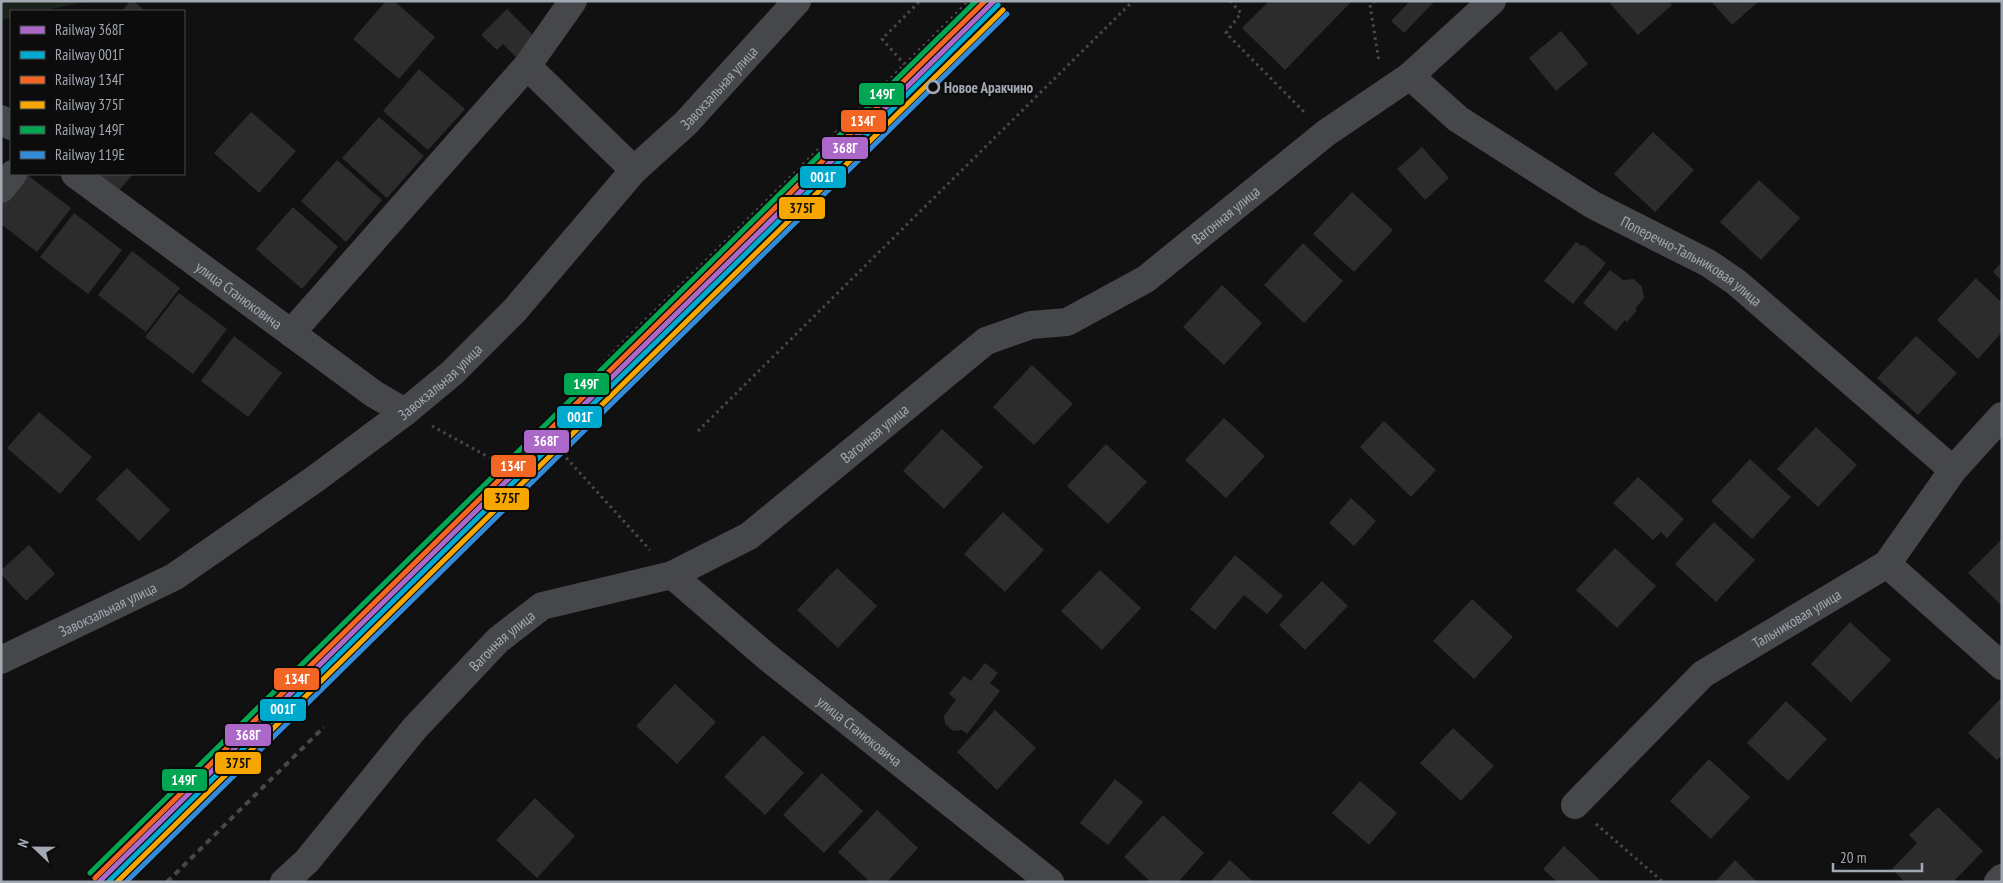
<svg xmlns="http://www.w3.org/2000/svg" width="2003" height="883" viewBox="0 0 2003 883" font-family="'PT Sans Narrow',sans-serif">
  <rect width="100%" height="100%" fill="#111112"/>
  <!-- green -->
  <path fill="#1c221c" d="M1,1H89L42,11H11V18L1,20Z"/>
  <!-- building -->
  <g fill="#2c2c2d">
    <path d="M130,1H134L145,11H122Z"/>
    <path d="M386,1H394L435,37L399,79L353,39Z"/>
    <path d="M1269,1H1352L1285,70L1242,28Z"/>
    <path d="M1410,1H1435L1404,33L1391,21Z"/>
    <path d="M1608,1H1669L1672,5L1638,35Z"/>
    <path d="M1711,1H1759L1732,25Z"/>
    <path d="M507,9L535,37L516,57L503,44L497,50L481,35Z"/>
    <path d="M1561,31L1588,64L1556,91L1529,58Z"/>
    <path d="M419,69L465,109L428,150L383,111Z"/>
    <path d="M251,112L296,151L259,193L214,153Z"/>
    <path d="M379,117L424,156L387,198L342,158Z"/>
    <path d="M1653,132L1694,170L1655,212L1614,174Z"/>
    <path d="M1422,147L1449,178L1425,200L1397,169Z"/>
    <path d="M337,160L382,200L346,242L301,201Z"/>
    <path d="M21,174H26L71,208L37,252L1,224V200Z"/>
    <path d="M93,174H133L116,194Z"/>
    <path d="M1759,180L1800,218L1761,260L1720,222Z"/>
    <path d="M1352,192L1393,230L1354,272L1313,234Z"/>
    <path d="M293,207L338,247L302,289L256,249Z"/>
    <path d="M74,213L122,250L88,294L40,257Z"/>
    <path d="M1576,242L1582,246L1584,245L1606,263L1573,304L1544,281Z"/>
    <path d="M1303,243L1343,281L1304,323L1264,285Z"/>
    <path d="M132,251L180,288L146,332L98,295Z"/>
    <path d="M2002,262V281L1993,272Z"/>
    <path d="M1610,270L1623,280L1634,279L1642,287L1644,298L1635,309L1637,310L1627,322L1625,320L1616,331L1583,303Z"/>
    <path d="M1976,278L2002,303V332L1978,359L1937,320Z"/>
    <path d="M1222,285L1262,323L1224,365L1183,327Z"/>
    <path d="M179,293L227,329L193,374L145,337Z"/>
    <path d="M234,336L282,373L248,417L201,381Z"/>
    <path d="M1916,336L1957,373L1918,415L1877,378Z"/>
    <path d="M1032,365L1073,404L1034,445L993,407Z"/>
    <path d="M39,412L92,457L60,494L7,448Z"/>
    <path d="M1224,418L1265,456L1226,498L1185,460Z"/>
    <path d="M1384,421L1436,470L1411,497L1360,447Z"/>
    <path d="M1816,427L1857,465L1818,507L1777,469Z"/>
    <path d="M942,429L983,467L944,509L903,471Z"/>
    <path d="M1106,444L1147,482L1108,524L1067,486Z"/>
    <path d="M1750,459L1791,497L1752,539L1711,501Z"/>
    <path d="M127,468L170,510L139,541L96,499Z"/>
    <path d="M1638,477L1684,519L1667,538L1661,532L1653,540L1613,503Z"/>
    <path d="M1351,498L1376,521L1354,546L1329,523Z"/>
    <path d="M1003,512L1044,550L1005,592L964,554Z"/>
    <path d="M1714,522L1755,560L1716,602L1675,564Z"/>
    <path d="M2002,539V606L1968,573Z"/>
    <path d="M29,545L55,574L26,601L1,574V570Z"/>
    <path d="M1615,548L1656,586L1617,628L1576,590Z"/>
    <path d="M1235,555L1283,596L1267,614L1244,595L1215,630L1190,609Z"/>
    <path d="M837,568L877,606L838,648L797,610Z"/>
    <path d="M1100,570L1141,608L1102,650L1061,611Z"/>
    <path d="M1322,581L1348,606L1305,650L1279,625Z"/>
    <path d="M1472,599L1513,637L1474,679L1433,641Z"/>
    <path d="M1850,622L1891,660L1851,702L1811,664Z"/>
    <path d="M985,663L998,673L990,683L1000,691L967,734L962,730L953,731L945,724L944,716L956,700L949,694L964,676L971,681Z"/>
    <path d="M675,684L716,722L677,764L636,726Z"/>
    <path d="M2000,699L2002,701V755L1997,760L1968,733Z"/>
    <path d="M1786,701L1827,739L1788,781L1747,743Z"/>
    <path d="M995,710L1036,748L997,790L957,752Z"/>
    <path d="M1453,728L1494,766L1461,801L1420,763Z"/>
    <path d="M763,735L804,773L765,815L724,777Z"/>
    <path d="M1709,759L1750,797L1711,839L1670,801Z"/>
    <path d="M822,773L863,811L824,853L783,815Z"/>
    <path d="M1115,779L1143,802L1108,845L1080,823Z"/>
    <path d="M1360,781L1397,813L1369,845L1332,813Z"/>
    <path d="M535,798L575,836L537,878L496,840Z"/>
    <path d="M1938,807L1983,851L1953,882H1905L1892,869L1917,843L1909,835Z"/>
    <path d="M877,810L918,848L887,882H870L838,852Z"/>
    <path d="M1163,815L1204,853L1178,882H1151L1124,857Z"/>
    <path d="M1564,846L1602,882H1557L1543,869Z"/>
    <path d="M1230,860L1253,882H1210Z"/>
    <path d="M1735,860L1757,882H1715Z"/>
  </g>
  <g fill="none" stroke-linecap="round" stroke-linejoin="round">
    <!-- path -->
    <g stroke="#47494c" stroke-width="3" stroke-dasharray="2.5 4" stroke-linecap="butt">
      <path d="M1230,1L1241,13L1226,33L1306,114"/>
      <path d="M1375,1L1370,5L1379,62"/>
      <path d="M905,65L882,39L920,1"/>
      <path d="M432,426L505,466L624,341L969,1"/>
      <path d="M540,429L650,550"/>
      <path d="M698,431L1133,1"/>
      <path d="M1596,824L1663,882"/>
    </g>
    <!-- minor -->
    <g stroke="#46474a" stroke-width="28">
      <path d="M527,66L634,170"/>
      <path id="s1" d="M1410,76L1458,119L1593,205L1708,263L1736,282L1953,470"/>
      <path d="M1,119L11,126"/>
      <path id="s2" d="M75,174L374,394L405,412"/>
      <path d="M1,189L13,174"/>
      <path d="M291,333L527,66L573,1"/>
      <path d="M1887,564L2002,666"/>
      <path id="s3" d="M672,575L766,656L1050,882"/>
      <path id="s4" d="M1,660L174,577L315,479L405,412L452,373L515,310L634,170L686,123L797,1"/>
      <path id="s5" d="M1575,805L1703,674L1887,564L1953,470L2002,416"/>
      <path id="s6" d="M284,882L307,861L414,729L498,640L542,606L672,575L749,536L986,341L1031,325L1067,322L1146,279L1326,133L1410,76L1492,1"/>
      <path d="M1998,882L2002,878"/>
    </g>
    <!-- rail -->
    <path stroke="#46484a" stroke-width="4" stroke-dasharray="6 5" stroke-linecap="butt" d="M167,882L324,727"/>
    <defs>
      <path id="rail-1" d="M99,882L994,1"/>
      <path id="rail-2" d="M108,882L998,5"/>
      <path id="rail-3" d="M95,878L985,1"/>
      <path id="rail-4" d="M117,882L1003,10"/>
      <path id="rail-5" d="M90,873L976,1"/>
      <path id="rail-6" d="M126,882L1007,14"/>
    </defs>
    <!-- rail-1 casing -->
    <use href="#rail-1" stroke="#0c0c0d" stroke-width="9"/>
    <!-- rail-2 casing -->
    <use href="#rail-2" stroke="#0c0c0d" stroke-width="9"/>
    <!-- rail-3 casing -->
    <use href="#rail-3" stroke="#0c0c0d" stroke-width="9"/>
    <!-- rail-4 casing -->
    <use href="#rail-4" stroke="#0c0c0d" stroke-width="9"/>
    <!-- rail-5 casing -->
    <use href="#rail-5" stroke="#0c0c0d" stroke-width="9"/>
    <!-- rail-6 casing -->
    <use href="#rail-6" stroke="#0c0c0d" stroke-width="9"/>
    <!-- rail-1 -->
    <use href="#rail-1" stroke="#ac68c9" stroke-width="5"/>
    <!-- rail-2 -->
    <use href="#rail-2" stroke="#00a9ce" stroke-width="5"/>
    <!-- rail-3 -->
    <use href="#rail-3" stroke="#f26522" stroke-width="5"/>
    <!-- rail-4 -->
    <use href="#rail-4" stroke="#f7a600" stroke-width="5"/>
    <!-- rail-5 -->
    <use href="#rail-5" stroke="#00a651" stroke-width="5"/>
    <!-- rail-6 -->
    <use href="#rail-6" stroke="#338bd7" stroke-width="5"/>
  </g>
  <!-- markers -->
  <circle fill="#0c0c0d" stroke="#a3a9b2" stroke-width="2.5" cx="933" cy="87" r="6"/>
  <g text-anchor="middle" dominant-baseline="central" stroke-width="4.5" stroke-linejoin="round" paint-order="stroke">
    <!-- stop labels -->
    <g font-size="15" font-weight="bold" fill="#a3a9b2" stroke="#0c0c0d" text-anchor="start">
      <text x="944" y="87">Новое Аракчино</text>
    </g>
    <!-- street labels -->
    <g font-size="15" fill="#a3a9b2" stroke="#0c0c0d">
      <text stroke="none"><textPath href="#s4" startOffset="928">Завокзальная улица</textPath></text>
      <text stroke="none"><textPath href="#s6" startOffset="1182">Вагонная улица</textPath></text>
      <text stroke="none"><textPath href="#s1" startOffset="338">Поперечно-Тальниковая улица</textPath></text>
      <text stroke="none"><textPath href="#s2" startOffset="204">улица Станюковича</textPath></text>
      <text stroke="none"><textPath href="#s4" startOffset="522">Завокзальная улица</textPath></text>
      <text stroke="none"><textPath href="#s6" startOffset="761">Вагонная улица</textPath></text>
      <text stroke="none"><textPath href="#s4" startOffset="118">Завокзальная улица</textPath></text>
      <text stroke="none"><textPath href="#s5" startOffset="292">Тальниковая улица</textPath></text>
      <text stroke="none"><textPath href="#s6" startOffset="326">Вагонная улица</textPath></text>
      <text stroke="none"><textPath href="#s3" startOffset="244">улица Станюковича</textPath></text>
    </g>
  </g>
  <g stroke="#0c0c0d" stroke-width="2">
    <rect x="858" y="82" width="47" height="24" rx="5" fill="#00a651"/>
    <rect x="840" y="109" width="47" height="24" rx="5" fill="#f26522"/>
    <rect x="821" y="136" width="48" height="24" rx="5" fill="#ac68c9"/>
    <rect x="799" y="165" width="48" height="24" rx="5" fill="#00a9ce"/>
    <rect x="778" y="196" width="48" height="24" rx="5" fill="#f7a600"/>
    <rect x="563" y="372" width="47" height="24" rx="5" fill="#00a651"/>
    <rect x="556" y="405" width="47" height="24" rx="5" fill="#00a9ce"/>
    <rect x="523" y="429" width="47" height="25" rx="5" fill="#ac68c9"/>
    <rect x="490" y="454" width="47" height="24" rx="5" fill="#f26522"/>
    <rect x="483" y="487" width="47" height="24" rx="5" fill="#f7a600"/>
    <rect x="273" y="667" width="47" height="24" rx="5" fill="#f26522"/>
    <rect x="259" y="698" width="48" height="24" rx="5" fill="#00a9ce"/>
    <rect x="224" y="723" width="48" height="24" rx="5" fill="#ac68c9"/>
    <rect x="214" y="751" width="48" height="24" rx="5" fill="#f7a600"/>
    <rect x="161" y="768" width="47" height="24" rx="5" fill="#00a651"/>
  </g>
  <g font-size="14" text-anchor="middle" font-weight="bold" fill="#fff">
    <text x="882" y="99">149Г</text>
    <text x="863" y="126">134Г</text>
    <text x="845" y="153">368Г</text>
    <text x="823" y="182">001Г</text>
    <text x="586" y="389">149Г</text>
    <text x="580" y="422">001Г</text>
    <text x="546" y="446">368Г</text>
    <text x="513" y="471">134Г</text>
    <text x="297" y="684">134Г</text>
    <text x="283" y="714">001Г</text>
    <text x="248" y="740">368Г</text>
    <text x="184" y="785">149Г</text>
  </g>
  <g font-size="14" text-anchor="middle" font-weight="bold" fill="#111">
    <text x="802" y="213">375Г</text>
    <text x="507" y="503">375Г</text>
    <text x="238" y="768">375Г</text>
  </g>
  <!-- border -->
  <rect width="2003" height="883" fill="none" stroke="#a3a9b2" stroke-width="5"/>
  <!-- legend -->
  <rect x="10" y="10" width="175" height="165" fill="#0c0c0d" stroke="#484b4f"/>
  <rect x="20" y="26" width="25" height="8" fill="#ac68c9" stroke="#484b4f"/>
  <text x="55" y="35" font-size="15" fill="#a3a9b2">Railway 368Г</text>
  <rect x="20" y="51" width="25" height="8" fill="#00a9ce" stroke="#484b4f"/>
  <text x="55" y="60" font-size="15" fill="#a3a9b2">Railway 001Г</text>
  <rect x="20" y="76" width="25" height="8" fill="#f26522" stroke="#484b4f"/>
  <text x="55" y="85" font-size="15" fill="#a3a9b2">Railway 134Г</text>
  <rect x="20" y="101" width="25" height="8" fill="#f7a600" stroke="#484b4f"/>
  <text x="55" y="110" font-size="15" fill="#a3a9b2">Railway 375Г</text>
  <rect x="20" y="126" width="25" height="8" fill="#00a651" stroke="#484b4f"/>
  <text x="55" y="135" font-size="15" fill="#a3a9b2">Railway 149Г</text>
  <rect x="20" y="151" width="25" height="8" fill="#338bd7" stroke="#484b4f"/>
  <text x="55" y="160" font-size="15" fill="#a3a9b2">Railway 119Е</text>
  <!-- north arrow -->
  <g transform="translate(35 848) rotate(292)" stroke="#0c0c0d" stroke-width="4" paint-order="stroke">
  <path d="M0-4L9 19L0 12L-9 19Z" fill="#a3a9b2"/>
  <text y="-8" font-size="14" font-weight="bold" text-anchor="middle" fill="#a3a9b2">N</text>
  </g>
  <!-- scale -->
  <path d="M1833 863v8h89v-8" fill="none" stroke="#a3a9b2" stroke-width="2.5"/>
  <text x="1840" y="863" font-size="15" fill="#a3a9b2" stroke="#0c0c0d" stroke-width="4" paint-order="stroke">20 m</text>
</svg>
